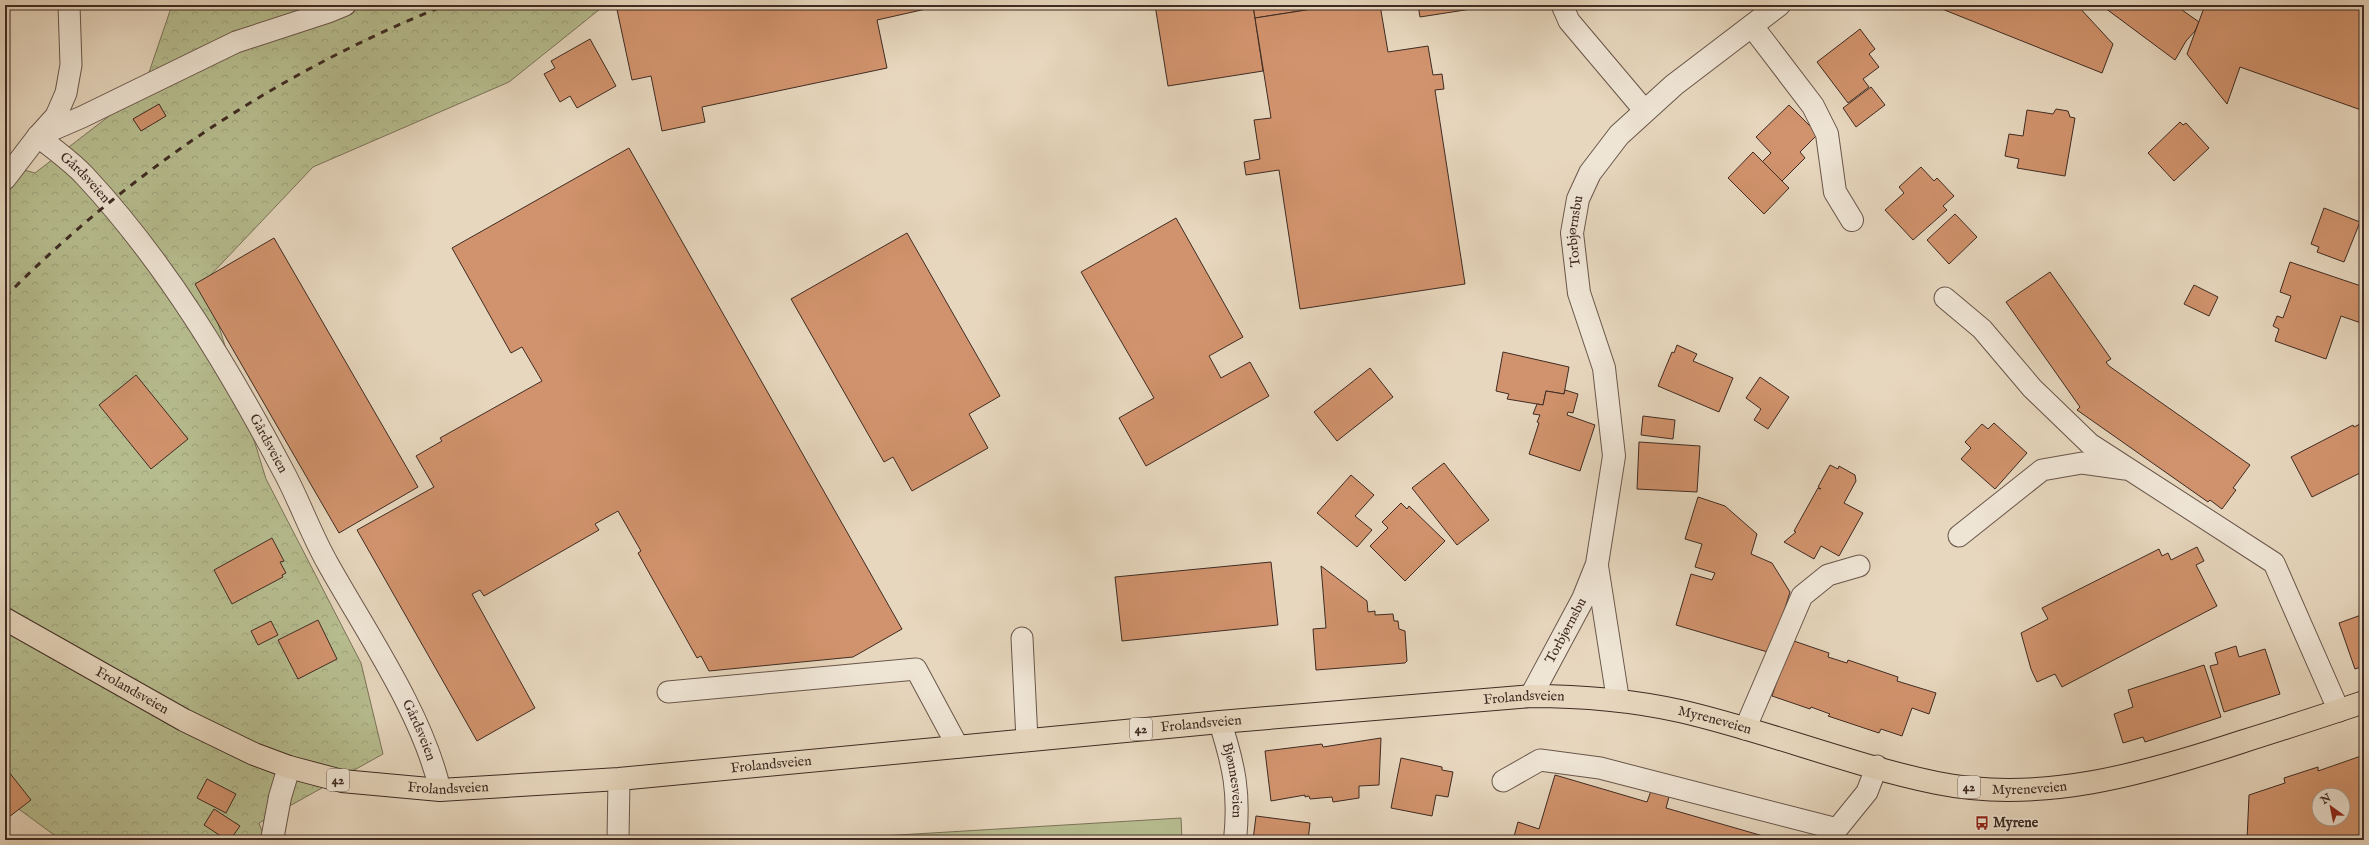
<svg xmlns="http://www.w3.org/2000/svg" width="2369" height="845" viewBox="0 0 2369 845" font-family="'IM FELL English',serif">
  <defs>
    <pattern id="forest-crowns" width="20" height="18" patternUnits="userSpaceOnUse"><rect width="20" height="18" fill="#b7be90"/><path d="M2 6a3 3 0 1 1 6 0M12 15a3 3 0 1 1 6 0" fill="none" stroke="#9ea37c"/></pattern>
  </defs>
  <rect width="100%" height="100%" fill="#e7d7be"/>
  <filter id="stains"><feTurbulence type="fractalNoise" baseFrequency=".005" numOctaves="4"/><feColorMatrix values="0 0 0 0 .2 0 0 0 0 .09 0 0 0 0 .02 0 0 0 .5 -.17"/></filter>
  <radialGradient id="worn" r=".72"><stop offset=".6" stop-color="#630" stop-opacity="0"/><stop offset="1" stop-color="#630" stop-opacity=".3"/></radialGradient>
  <!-- forest -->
  <path fill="url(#forest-crowns)" stroke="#7b745a" d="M172,5H605L509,82L313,167L205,281L266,479L361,663L383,754L259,823L265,840H61L16,807L5,801V187L24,170L35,173L143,90Z"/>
  <!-- pitch -->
  <path fill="#b7be90" stroke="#7b745a" d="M1181,818L1182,840H815Z"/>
  <!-- building -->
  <g fill="#d1936d" stroke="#3f2b23" fill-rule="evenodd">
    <path d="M616,5H925L926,9L877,20L887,68L702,107L705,122L662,131L651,76L632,80Z"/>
    <path d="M1155,5H1253L1263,71L1168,86Z"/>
    <path d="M1253,5H1338L1255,18Z"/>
    <path d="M1338,5H1380L1388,52L1428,46L1433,75L1442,74L1444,89L1435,90L1465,284L1300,309L1279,170L1246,175L1244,162L1260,159L1254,120L1271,118L1255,18Z"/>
    <path d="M1418,5H1497L1420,17Z"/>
    <path d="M1932,5H2077L2113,44L2102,73Z"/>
    <path d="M2101,5H2175L2199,22L2195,31L2186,41L2175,60Z"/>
    <path d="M2205,5H2364V111L2240,67L2227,104L2187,54Z"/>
    <path d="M1860,29L1875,49L1869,54L1879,67L1863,79L1869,87L1848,103L1817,62Z"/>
    <path d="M590,39L616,86L577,108L570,96L560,102L544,74L555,68L551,61Z"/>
    <path d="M1871,87L1885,105L1856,127L1843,108Z"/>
    <path d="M159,104L166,116L141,131L133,119Z"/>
    <path d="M1789,105L1818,134L1800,152L1805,158L1781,182L1762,162L1771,153L1756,137Z"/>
    <path d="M2056,109L2068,111L2070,117L2075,118L2065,176L2017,168L2019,159L2005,156L2009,134L2023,136L2027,110L2053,114Z"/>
    <path d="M2180,122L2183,125L2186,123L2209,148L2174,181L2148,153Z"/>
    <path d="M629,148L902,629L853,657L709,671L701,656L697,658L638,553L641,551L618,511L595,524L599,530L484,596L480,590L472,594L535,708L477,741L357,530L434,487L416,456L442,441L440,438L542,381L522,347L511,353L452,248Z"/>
    <path d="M1753,152L1789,188L1764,214L1728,178Z"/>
    <path d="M1921,167L1934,181L1937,178L1954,196L1943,206L1947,210L1913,240L1885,210L1904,193L1899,187Z"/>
    <path d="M2324,208L2360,222L2344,262L2317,252L2319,247L2311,244Z"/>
    <path d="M1955,214L1977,237L1949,264L1927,240Z"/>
    <path d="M1176,218L1243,337L1209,356L1221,378L1250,362L1269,396L1146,466L1119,418L1154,398L1081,272Z"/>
    <path d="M907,233L1000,396L969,414L988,448L912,491L893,457L884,462L791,299Z"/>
    <path d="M274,238L418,487L339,533L195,284Z"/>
    <path d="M2290,262L2364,287V324L2341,316L2326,359L2275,341L2279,329L2273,326L2277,316L2283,318L2291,296L2280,292Z"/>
    <path d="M2050,272L2111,359L2106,362L2109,366L2250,465L2233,488L2236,490L2222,509L2210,500L2208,502L2077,410L2080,407L2006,302Z"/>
    <path d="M2194,285L2218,297L2209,316L2184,304Z"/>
    <path d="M1677,345L1697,354L1693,361L1733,378L1719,412L1658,386L1672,352L1674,353Z"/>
    <path d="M1503,352L1569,367L1564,394L1546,391L1543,405L1507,399L1509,394L1496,391Z"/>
    <path d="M1370,368L1393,397L1337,441L1314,412Z"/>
    <path d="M136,375L188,439L151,469L99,405Z"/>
    <path d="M1760,377L1789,397L1768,429L1754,420L1761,409L1746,398Z"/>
    <path d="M1565,390L1578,394L1573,413L1568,412L1567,415L1595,425L1580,471L1529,454L1539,423L1537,422L1540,415L1533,414L1537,404L1543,405L1546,391L1564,394Z"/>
    <path d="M1643,416L1675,420L1673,439L1641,435Z"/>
    <path d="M2364,422V471L2312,497L2291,457L2353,425L2354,427Z"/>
    <path d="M1994,423L2027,453L1995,489L1961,459L1971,448L1965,442L1982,424L1988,429Z"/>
    <path d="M1639,442L1700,446L1697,492L1637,489Z"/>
    <path d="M1444,463L1489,520L1457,545L1412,488Z"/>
    <path d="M1830,465L1838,469L1839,466L1855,475L1856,481L1844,503L1863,513L1839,556L1821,546L1814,559L1784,542L1796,532L1794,531L1818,488L1821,489L1818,487Z"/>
    <path d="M1351,475L1374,495L1355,516L1372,530L1357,547L1317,513Z"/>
    <path d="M1698,497L1725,506L1757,534L1751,554L1772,563L1790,592L1771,653L1676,625L1691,574L1712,580L1715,573L1695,567L1702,544L1685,539Z"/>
    <path d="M1401,503L1407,509L1409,506L1445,541L1405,581L1370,546L1388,528L1382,522Z"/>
    <path d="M272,538L284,561L280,562L286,573L282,575L283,577L232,604L214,570Z"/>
    <path d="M2197,547L2204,561L2196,565L2217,606L2062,687L2055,674L2037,682L2031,669L2021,633L2048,619L2042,608L2159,549L2162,556L2168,553L2171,560Z"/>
    <path d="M1271,562L1278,625L1122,641L1115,577Z"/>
    <path d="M1321,566L1367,601L1368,612L1375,611V615L1393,614L1394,621H1398L1399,629L1405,631L1407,661L1405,663L1316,670L1313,629L1326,628Z"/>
    <path d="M2364,614V666L2355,669L2339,623Z"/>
    <path d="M318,620L337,659L298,679L278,640Z"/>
    <path d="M271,621L278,635L258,645L251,631Z"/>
    <path d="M1791,640L1829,653L1828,657L1847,663L1848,660L1898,677L1897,681L1936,693L1929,714L1912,708L1902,736L1881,729L1879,733L1828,716L1830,714L1811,707L1810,709L1772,696Z"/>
    <path d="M2236,646L2239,657L2265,649L2280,694L2224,712L2210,666L2218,664L2215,653Z"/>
    <path d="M2204,665L2221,717L2145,742L2143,737L2123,743L2114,714L2133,707L2128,690Z"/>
    <path d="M1381,738L1379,785L1359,786V798L1333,802L1332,797L1310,799L1309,796L1305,797V795L1271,801L1265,751L1322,744L1323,747Z"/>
    <path d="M2364,755V832L2359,834L2360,840H2247L2249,795L2285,783L2284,778L2318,767V771ZM2319,795H2343V819H2319Z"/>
    <path d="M1401,758L1442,767V770L1453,772L1448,797L1436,795L1432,816L1391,808Z"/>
    <path d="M5,767L31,800L5,820Z"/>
    <path d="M1555,775L1647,802L1651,791L1669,797L1666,808L1777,840H1513L1518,822L1539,829Z"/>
    <path d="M207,779L236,794L226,813L197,798Z"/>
    <path d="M214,809L240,826L230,840H227L204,825Z"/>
    <path d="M1256,816L1310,823L1308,840H1253Z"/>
    <path d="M5,833L10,840H5Z"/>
  </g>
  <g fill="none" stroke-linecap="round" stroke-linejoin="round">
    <defs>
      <g id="lane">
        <path d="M1562,5L1569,21L1645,111"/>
        <path id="s1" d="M38,136C53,149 71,161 85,176C167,264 230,370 286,476C301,505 312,536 328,564C366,632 423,714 440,790"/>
        <path d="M38,136L82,117L236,42L328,12L345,5"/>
        <path d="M5,179L38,136L56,116L66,93L71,65L69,5"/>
        <path d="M1945,298L1982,329L2032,388L2090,444L2274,563L2339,711"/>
        <path d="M1959,536L2042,470L2082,463L2125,469"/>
        <path d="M1022,638L1027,740"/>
        <path d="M668,692L916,669L958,747"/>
        <path d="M1745,729L1802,596L1828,575L1859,566"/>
        <path d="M1503,781L1540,760L1600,768L1837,829L1867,792L1877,766"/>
        <path d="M618,840L619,779"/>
      </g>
      <g id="street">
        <path d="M1752,26L1813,106L1827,134L1835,192L1852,220"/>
        <path d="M1597,566L1618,700"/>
        <path id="s2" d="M1531,696L1583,599L1597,564L1614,456L1604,368L1579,293L1572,233L1578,199L1590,173L1619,135L1674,85L1779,5"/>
        <path id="s3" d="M1220,722C1234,766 1240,793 1235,840"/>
        <path d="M272,840L280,797L289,767"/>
      </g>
      <g id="primary">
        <path id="s4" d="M5,619L184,720L254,754L289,767L342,781L440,790L619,779L1220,722L1531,696C1581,696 1630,700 1680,711C1767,731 1850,765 1937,783C2040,804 2144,774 2241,742C2282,729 2323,716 2364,702"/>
      </g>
    </defs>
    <!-- lane casing -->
    <use href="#lane" stroke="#69564a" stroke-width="23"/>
    <!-- street casing -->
    <use href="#street" stroke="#69564a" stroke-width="24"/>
    <!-- primary casing -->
    <use href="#primary" stroke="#3f2b23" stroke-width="24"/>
    <!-- lane -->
    <use href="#lane" stroke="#efe5d5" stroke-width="21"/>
    <!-- street -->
    <use href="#street" stroke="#efe5d5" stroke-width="22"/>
    <!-- primary -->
    <use href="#primary" stroke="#e7d7be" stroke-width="22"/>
    <!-- rail -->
    <path stroke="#3f2b23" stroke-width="3" stroke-dasharray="7 7" stroke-linecap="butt" d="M5,297C131,170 280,71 446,5"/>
  </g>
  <!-- icons -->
  <defs>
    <symbol id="bus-bare" viewBox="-9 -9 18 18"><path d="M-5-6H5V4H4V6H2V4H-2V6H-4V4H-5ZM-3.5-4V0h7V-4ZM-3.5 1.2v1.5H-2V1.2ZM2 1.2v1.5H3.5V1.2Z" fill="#8f2418" stroke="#efe5d5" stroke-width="2.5" paint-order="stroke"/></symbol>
  </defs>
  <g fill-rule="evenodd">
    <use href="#bus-bare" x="1972" y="813" width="20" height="20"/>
  </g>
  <g text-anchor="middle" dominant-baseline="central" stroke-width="3" stroke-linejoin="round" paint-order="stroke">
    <!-- shield labels -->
    <g fill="#efe5d5" stroke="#746358" stroke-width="1">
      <rect x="1130" y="718" width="22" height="22" rx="3"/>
      <rect x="327" y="769" width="22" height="22" rx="3"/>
      <rect x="1958" y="776" width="22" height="22" rx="3"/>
    </g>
    <g font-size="13" font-weight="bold" fill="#3f2b23">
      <text x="1141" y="729">42</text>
      <text x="338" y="780">42</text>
      <text x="1969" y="787">42</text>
    </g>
    <!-- street labels -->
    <g font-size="14" fill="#3f2b23" stroke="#efe5d5">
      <text stroke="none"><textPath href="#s1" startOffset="63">Gårdsveien</textPath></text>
      <text stroke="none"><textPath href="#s2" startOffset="487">Torbjørnsbu</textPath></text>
      <text stroke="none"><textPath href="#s1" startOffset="387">Gårdsveien</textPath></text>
      <text stroke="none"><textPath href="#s2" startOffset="74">Torbjørnsbu</textPath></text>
      <text stroke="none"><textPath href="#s4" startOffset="146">Frolandsveien</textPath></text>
      <text stroke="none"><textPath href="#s4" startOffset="1562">Frolandsveien</textPath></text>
      <text stroke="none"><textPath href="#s4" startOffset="1755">Myreneveien</textPath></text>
      <text stroke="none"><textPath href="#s4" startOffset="1238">Frolandsveien</textPath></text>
      <text stroke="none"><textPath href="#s1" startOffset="711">Gårdsveien</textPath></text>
      <text stroke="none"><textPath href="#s4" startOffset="806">Frolandsveien</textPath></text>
      <text stroke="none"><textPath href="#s3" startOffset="60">Bjønnesveien</textPath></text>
      <text stroke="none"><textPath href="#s4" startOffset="482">Frolandsveien</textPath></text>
      <text stroke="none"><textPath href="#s4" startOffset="2079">Myreneveien</textPath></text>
    </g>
    <!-- poi labels -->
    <g font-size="14" font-weight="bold" fill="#3f2b23" stroke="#efe5d5" text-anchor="start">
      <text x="1993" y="823">Myrene</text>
    </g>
  </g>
  <!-- margin -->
  <rect width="2369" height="845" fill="none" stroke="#e7d7be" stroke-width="20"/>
  <rect x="6" y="6" width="2357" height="833" fill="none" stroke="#3f2b23" stroke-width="2"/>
  <rect x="10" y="10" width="2349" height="825" fill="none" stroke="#3f2b23"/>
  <!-- north arrow -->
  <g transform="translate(2331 807) rotate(327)"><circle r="19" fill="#efe5d5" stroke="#a99b8e"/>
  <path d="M0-3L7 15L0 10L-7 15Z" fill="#8f2418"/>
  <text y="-6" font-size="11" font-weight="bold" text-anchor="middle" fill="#3f2b23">N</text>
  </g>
  <rect width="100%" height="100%" filter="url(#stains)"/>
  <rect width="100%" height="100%" fill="url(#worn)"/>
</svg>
